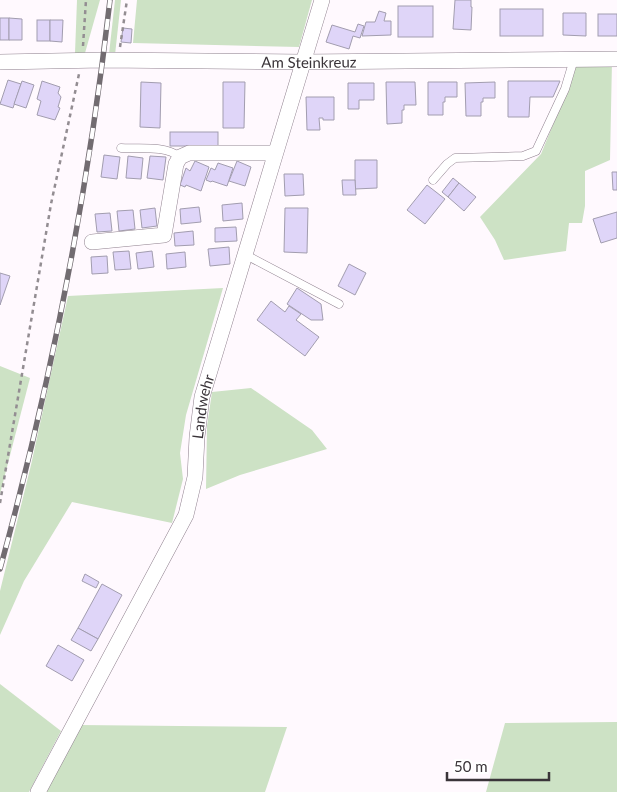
<svg xmlns="http://www.w3.org/2000/svg" width="617" height="792" viewBox="0 0 617 792" font-family="Lato,sans-serif">
  <rect width="100%" height="100%" fill="#fff9fe"/>
  <!-- green -->
  <g fill="#cde2c5">
    <path d="M77,0H100L85,53H75Z"/>
    <path d="M115,0H121L115,55L109,54Z"/>
    <path d="M137,0H312L299,47L133,43Z"/>
    <path d="M576,61H612L610,160L585,171V206L582,223H569L566,251L504,260L495,240L480,217L541,154L568,88Z"/>
    <path d="M223,288L186,415L180,453L183,479L172,523L72,502L24,581L0,635V591L31,465L68,296Z"/>
    <path d="M0,366L30,378L0,494Z"/>
    <path d="M251,388L312,430L327,449L240,475L206,489L207,426L212,392Z"/>
    <path d="M0,684L61,731L29,792H0Z"/>
    <path d="M617,722V792H486L505,723Z"/>
    <path d="M79,725L287,727L265,792H46Z"/>
  </g>
  <!-- building -->
  <g fill="#dfd5f8" stroke="#a29daf">
    <path d="M455,0H471V7H472L471,30L453,29Z"/>
    <rect x="398" y="6" width="35" height="31"/>
    <rect x="500" y="9" width="43" height="27"/>
    <path d="M379,11L386,13L384,21H391V35L362,36L366,22H375Z"/>
    <path d="M563,13H586V36L563,35Z"/>
    <rect x="598" y="14" width="19" height="22"/>
    <rect x="0" y="18" width="9" height="22"/>
    <path d="M9,18L22,19V40H9Z"/>
    <rect x="37" y="20" width="13" height="21"/>
    <path d="M50,20H63L62,42L50,41Z"/>
    <path d="M358,24L364,26L360,38L353,36L349,49L326,42L332,25L355,32Z"/>
    <path d="M123,28L132,29L131,43L121,42Z"/>
    <path d="M8,80L21,84L13,108L0,104Z"/>
    <path d="M22,81L34,85L26,108L14,104Z"/>
    <path d="M42,81L60,87L58,93L61,97L58,107L60,108L55,120L37,115L41,101L37,99Z"/>
    <path d="M508,81H560L553,97H530L529,117H508Z"/>
    <path d="M141,82L161,83L160,128L140,127Z"/>
    <path d="M223,82H245L244,128H223Z"/>
    <path d="M386,82H415L416,105H404V110H402V123L387,124Z"/>
    <path d="M428,82H457V97H445V102H443V115H428Z"/>
    <path d="M495,82V98H483V102H481V116H466L465,83Z"/>
    <path d="M348,83H374V100H359V109H348Z"/>
    <path d="M306,97H334V120H323V118H319L320,130H307Z"/>
    <rect x="170" y="132" width="48" height="14"/>
    <path d="M104,155L120,157L117,179L101,177Z"/>
    <path d="M128,156L143,158L141,179L126,178Z"/>
    <path d="M150,156L166,157L163,180L147,178Z"/>
    <path d="M355,160H377V188L355,189Z"/>
    <path d="M195,161L209,167L201,191L186,185L185,187L180,185L186,168L190,171Z"/>
    <path d="M237,161L251,167L245,186L229,181Z"/>
    <path d="M218,163L233,168L227,186L212,181L211,182L206,180L211,168L215,170Z"/>
    <path d="M612,172H617V190H613Z"/>
    <path d="M284,174H303L304,195L285,196Z"/>
    <path d="M453,178L459,183L448,197L442,192Z"/>
    <path d="M342,180H355L356,195H343Z"/>
    <path d="M459,183L476,197L464,211L448,197Z"/>
    <path d="M427,185L445,199L425,224L407,210Z"/>
    <path d="M242,203L243,219L223,221L222,205Z"/>
    <path d="M199,207L201,222L181,224L180,209Z"/>
    <path d="M155,208L157,226L142,228L140,210Z"/>
    <path d="M285,208H308L307,253L284,252Z"/>
    <path d="M133,210L135,229L119,231L117,211Z"/>
    <path d="M617,212V238L601,243L593,219Z"/>
    <path d="M110,213L112,231L97,232L95,214Z"/>
    <path d="M236,227L237,241L215,242V228Z"/>
    <path d="M193,231L194,245L175,246L174,233Z"/>
    <path d="M229,247L230,264L210,266L208,249Z"/>
    <path d="M129,251L131,269L115,270L113,252Z"/>
    <path d="M152,251L154,267L138,269L136,253Z"/>
    <path d="M185,252L186,267L167,269L166,254Z"/>
    <path d="M107,256L108,273L92,274L91,257Z"/>
    <path d="M349,264L366,273L355,295L338,286Z"/>
    <path d="M0,273L10,276L0,305Z"/>
    <path d="M297,288L321,304L323,320H311L287,304Z"/>
    <path d="M271,301L285,312L289,306L301,314L296,320L319,337L305,356L257,320Z"/>
    <path d="M85,574L99,582L96,588L82,581Z"/>
    <path d="M102,584L122,595L98,639L78,628Z"/>
    <path d="M78,628L98,639L91,651L71,640Z"/>
    <path d="M58,645L84,660L72,681L46,666Z"/>
  </g>
  <g fill="none" stroke-linecap="round" stroke-linejoin="round">
    <defs>
      <g id="service">
        <path d="M121,148C140,149 165,145 180,157"/>
        <path d="M433,180L447,164L455,158L523,156L536,151L565,89L574,59"/>
        <path d="M244,254L339,304"/>
      </g>
      <g id="minor">
        <path id="s1" d="M0,62L103,60L303,62L617,59"/>
        <path d="M92,242L164,235L176,164L180,157L189,153H275"/>
        <path id="s2" d="M38,792L186,515L195,477L197,437L202,397L322,0"/>
      </g>
    </defs>
    <!-- service casing -->
    <use href="#service" stroke="#8f818e" stroke-width="9"/>
    <!-- minor casing -->
    <use href="#minor" stroke="#8f818e" stroke-width="16"/>
    <!-- path -->
    <g stroke="#938d92" stroke-width="2.5" stroke-dasharray="4 4" stroke-linecap="butt">
      <path d="M83,46L86,0"/>
      <path d="M120,47L127,0"/>
      <path d="M0,503L51,204L79,74"/>
    </g>
    <!-- service -->
    <use href="#service" stroke="#fff" stroke-width="8"/>
    <!-- minor -->
    <use href="#minor" stroke="#fff" stroke-width="15"/>
    <defs>
      <path id="rail" d="M0,569C51,383 88,192 110,0"/>
    </defs>
    <!-- rail casing -->
    <use href="#rail" stroke="#726c71" stroke-width="5.5"/>
    <!-- rail -->
    <use href="#rail" stroke="#fff" stroke-width="4" stroke-dasharray="11" stroke-linecap="butt"/>
  </g>
  <g text-anchor="middle" dominant-baseline="central" stroke-width="4" stroke-linejoin="round" paint-order="stroke">
    <!-- street labels -->
    <g font-size="15" fill="#3a3439" stroke="#fff">
      <text stroke="none"><textPath href="#s1" startOffset="309">Am Steinkreuz</textPath></text>
      <text stroke="none"><textPath href="#s2" startOffset="424">Landwehr</textPath></text>
    </g>
  </g>
  <!-- scale -->
  <path d="M447 772v8h102v-8" fill="none" stroke="#3a3439" stroke-width="2.5"/>
  <text x="454" y="772" font-size="15" fill="#3a3439" stroke="#ffffff" stroke-width="4" paint-order="stroke">50 m</text>
</svg>
